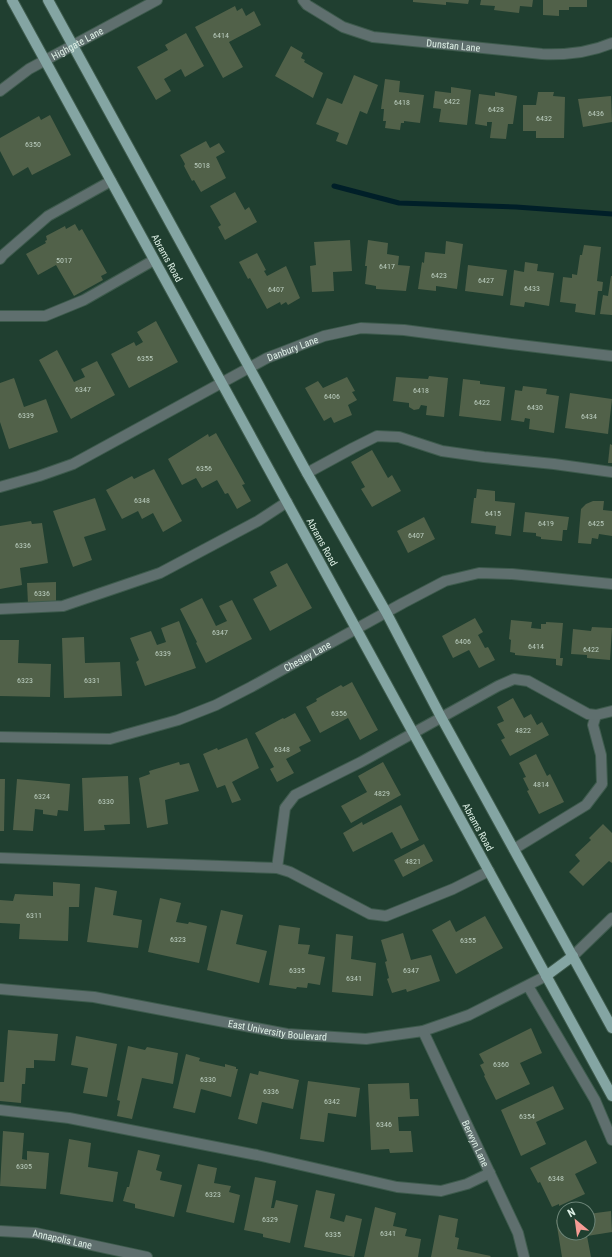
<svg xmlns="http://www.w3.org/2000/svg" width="612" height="1257" viewBox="0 0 612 1257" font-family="'Roboto Condensed',sans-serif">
  <rect width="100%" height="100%" fill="#203f30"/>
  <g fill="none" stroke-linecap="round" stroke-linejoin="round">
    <!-- stream -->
    <path stroke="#001f28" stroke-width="5" d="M334,186L399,203L516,207L612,214"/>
  </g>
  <!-- building -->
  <g fill="#516149">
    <path d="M413,0H469L468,4L446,2V5L413,2Z"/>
    <path d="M481,0H533L532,7L520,6L519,13L494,10L495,6L480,5Z"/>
    <path d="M543,0H587V7H569V10H559V16L543,15Z"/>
    <path d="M235,6L237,11L242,8L246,16L254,11L261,25L229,42L243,67L223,78L195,27Z"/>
    <path d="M186,33L204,66L185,77L181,69L164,79L171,91L156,100L137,67L168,50L165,45Z"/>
    <path d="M291,46L303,53L301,58L305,60L304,62L323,73L313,98L275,76Z"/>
    <path d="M354,75L378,85L367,114L360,111L347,145L336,141L339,133L316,124L327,98L342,104Z"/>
    <path d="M385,79L400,81L399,92L424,95L420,123L404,121V123H401L400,130L385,128L386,121H383L384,109H381Z"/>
    <path d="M451,87L471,90L467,125L439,122L441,109L433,108L435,91L451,93Z"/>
    <path d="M495,92L517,96L513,124H508L506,139L490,138L492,122H487V126L475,124L479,94L495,96Z"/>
    <path d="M538,92H554L553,96L565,97L564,138H536V131H523V105H536Z"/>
    <path d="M611,96L612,122L583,127L578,99Z"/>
    <path d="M50,115L71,155L32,175L28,167L13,176L0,151V138L39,116L41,120Z"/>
    <path d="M206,141L210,148L219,143L225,152L216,157L226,178L201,192L194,180L192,181L184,166L185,164L180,155Z"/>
    <path d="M235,192L245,210L249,207L257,222L225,240L218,227L221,225L210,206Z"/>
    <path d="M75,224L79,231L82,229L107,273L101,276L103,280L74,296L56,265L38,275L26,254L46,243L45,241L47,240L46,236L65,226L66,229Z"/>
    <path d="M350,240L352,271L333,272L334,291L312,292L310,266L316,265L314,242Z"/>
    <path d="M368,240L388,243L387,254L399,256L398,265L410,266L406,291L376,289V286L365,284L367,266H365Z"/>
    <path d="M446,241L463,244L457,289L436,286V291L418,289L422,262L424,263L425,252L445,254Z"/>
    <path d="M584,245L601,247L597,281L603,282L602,291H598L595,315L575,312L576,304L560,302L563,277L572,278V274L577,275L580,255H582Z"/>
    <path d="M257,253L266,270L264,271L267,276L286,266L300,298L288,305L286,302L281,305L280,302L267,309L250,278L248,279L239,262Z"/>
    <path d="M525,262L538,264L537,271L554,273L549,306L525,302L524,307L510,305L514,270L524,272Z"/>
    <path d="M468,265L507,270L503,296L465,291Z"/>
    <path d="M611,276H612V315L600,314L603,295L608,296Z"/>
    <path d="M156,321L178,362L129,388L111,354L134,342L136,346L143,342L137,332Z"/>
    <path d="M57,350L74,382L85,377L81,369L97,361L115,395L71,419L39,360Z"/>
    <path d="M429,376L448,378L444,417L426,415L427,406L421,405L419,409L414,410L409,407V403L393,401L396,377L428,379Z"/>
    <path d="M347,377L355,391L352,392L357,400L348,405L352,415L334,423L331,417L324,421L305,388L318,381L323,388Z"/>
    <path d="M14,378L24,407L46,399L58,432L9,449L0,422V383Z"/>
    <path d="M463,379L480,381V384L505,387L501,421L459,416Z"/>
    <path d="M523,386L547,389L546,394L559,396L554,433L529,429L530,419L525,418L524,422L511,420L515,390L522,391Z"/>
    <path d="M570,393L612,399L608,434L565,428Z"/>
    <path d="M216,433L245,484L242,485L251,501L237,509L228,493L225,494L217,480L202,488L196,478L182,485L168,459L208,434L209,437Z"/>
    <path d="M610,444L612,445V463H608Z"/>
    <path d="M372,450L388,478L392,475L401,491L372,507L361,489L365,487L351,462Z"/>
    <path d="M154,469L182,521L163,532L153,513L142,519L138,511L122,519L106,490L132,476L134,479Z"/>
    <path d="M477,489L495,491V501L515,503L511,536L495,534L496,526L471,523L474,498H476Z"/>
    <path d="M95,498L106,530L84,537L92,560L73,567L53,511Z"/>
    <path d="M593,501H604L603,510L612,511V536L599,534L598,539L592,538L591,544L578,543L581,509L586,504Z"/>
    <path d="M525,512L569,517L567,530H563L562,541L541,539V537L536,536V533L523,532Z"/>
    <path d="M424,517L435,539L408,553L397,531Z"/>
    <path d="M31,521L32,524L42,523L48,563L20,568L22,585L0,589V526Z"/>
    <path d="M287,563L312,608L270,631L253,599L277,586L270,572Z"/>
    <path d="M56,582V603L28,604L27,583Z"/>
    <path d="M202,598L216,626L227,621L219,606L232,600L252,639L206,663L196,643L197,642L180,609Z"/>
    <path d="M475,618L483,632L478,635L485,648L488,647L495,660L479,668L469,650L453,658L442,636Z"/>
    <path d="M511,620L532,622L531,628L541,629V624H546V622L563,623L560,658H563L562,666L556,665V659L515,655V653L510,652L511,640L509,639Z"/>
    <path d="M179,621L196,668L145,686L136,662L139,660L130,638L151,631L157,645L166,642L161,628Z"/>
    <path d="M592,627L612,628L610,660L587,658V655L571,654L573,629L591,631Z"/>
    <path d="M84,637L85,663L120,662L122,696L64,698L62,638Z"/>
    <path d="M0,640H19L18,663L51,664L50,697L0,696Z"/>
    <path d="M352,682L378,730L360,740L348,718L320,733L306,707L317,701L316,699L341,685L343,687Z"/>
    <path d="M513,698L524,718L531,714L537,725L542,722L549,735L510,756L501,740L505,738L497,724L504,721L497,707Z"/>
    <path d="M295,713L311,741L299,747L301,751L286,759L294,773L277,782L270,769L274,767L255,733L283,718L284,719Z"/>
    <path d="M247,738L259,768L232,782L241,800L232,803L225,785L217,788L203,754L217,748L218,750Z"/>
    <path d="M536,754L547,776L550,774L564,802L539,814L527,791L529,790L523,778L526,777L519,763Z"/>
    <path d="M179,762L180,765L189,763L199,791L165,800L168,824L147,828L139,778L150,774L149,771Z"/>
    <path d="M383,762L401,795L351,823L341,806L367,792L358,776Z"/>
    <path d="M128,776L130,824L104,825L105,830L84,831L82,778Z"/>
    <path d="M0,779H5L4,831H0Z"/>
    <path d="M17,779L70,784L68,811L58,810L57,816L43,814V810L35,809L33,831L13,830Z"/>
    <path d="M401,805L419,840L401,849L392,832L353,852L343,833L362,822L363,825Z"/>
    <path d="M603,824L612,833V863L609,861L583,886L569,872L580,861L575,855L591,840L589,838Z"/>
    <path d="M424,844L433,861L403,877L394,860Z"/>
    <path d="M53,882L80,884L79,907H69L68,941L19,939L20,924L0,923V900L13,901L15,894L53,896Z"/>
    <path d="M95,887L117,891L113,915L142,920L138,948L87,942Z"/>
    <path d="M160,898L181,903L176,922L188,924L189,922L207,926L199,963L148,952Z"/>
    <path d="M221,910L243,915L236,944L267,951L259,983L207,970Z"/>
    <path d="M485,916L503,948L456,974L432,930L450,920L456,932Z"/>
    <path d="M279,925L300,928L298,944L310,945L308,954L325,957L320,985L308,983L307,988L297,987L296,989L269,985Z"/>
    <path d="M403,933L411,960L431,955L440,981L407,992L406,989L392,993L387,979L389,978L385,962L387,961L381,940Z"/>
    <path d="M336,934L353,936L351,959L376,963L373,996L332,992Z"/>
    <path d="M531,1028L542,1053L520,1063L530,1084L496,1100L484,1076L485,1075L480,1065L484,1063L479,1054Z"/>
    <path d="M8,1030L58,1034L55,1061L34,1060V1068H26L25,1084H22L21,1103L0,1101V1082H4Z"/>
    <path d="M76,1036L117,1044L107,1097L83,1093L88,1068L71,1065Z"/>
    <path d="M128,1046L145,1050L147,1047L178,1053L173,1084L142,1078L132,1119L117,1116L120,1101L117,1100Z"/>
    <path d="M186,1054L200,1058L199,1061L225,1067V1064L236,1067V1069H238L231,1097L201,1089L195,1113L173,1108Z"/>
    <path d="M259,1071L299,1080L293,1109L262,1102L257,1124L238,1119L250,1073L258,1075Z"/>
    <path d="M308,1081L360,1088L356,1117L328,1113L324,1142L300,1139Z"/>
    <path d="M409,1083L410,1099H418L419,1116L398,1117L399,1131H411L413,1152L390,1153L389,1149L371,1150L368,1084Z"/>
    <path d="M553,1086L564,1109L536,1122L546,1144L521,1156L501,1110Z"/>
    <path d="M3,1131L24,1133L22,1159L27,1160V1151L49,1153L46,1189L0,1186Z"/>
    <path d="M69,1139L91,1143L88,1167L118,1172L113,1202L60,1194Z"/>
    <path d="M586,1140L597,1163L575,1174L585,1194L559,1206V1204L552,1207L540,1182L538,1183L530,1168Z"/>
    <path d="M138,1150L160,1155L156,1170L162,1172L160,1180L182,1185L174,1217L135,1208V1204L123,1201L127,1187H129Z"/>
    <path d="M198,1164L217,1168L214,1183L231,1186L229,1192L240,1195L234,1223L186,1212Z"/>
    <path d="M255,1177L276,1181L271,1208H274L276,1200L298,1205L290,1243L263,1237V1234L244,1230Z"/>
    <path d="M316,1190L335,1194L330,1218L344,1222L346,1215L362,1219L354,1257L304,1247Z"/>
    <path d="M375,1207L396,1213L393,1226L407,1229L405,1236L421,1239L418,1257H364Z"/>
    <path d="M611,1211L612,1232L587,1236L591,1257H562L556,1220L564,1219V1233H588V1214Z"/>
    <path d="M439,1215L458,1219L455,1237L459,1238L457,1249L491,1256L490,1257H431Z"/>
  </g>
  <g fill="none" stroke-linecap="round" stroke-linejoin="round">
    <defs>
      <g id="minor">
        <path id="s1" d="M303,0L307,5L343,27L373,37L542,54C567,55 589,53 612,43"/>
        <path id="s2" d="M0,91L29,69L157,0"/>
        <path d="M0,259L3,255L48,216L111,181"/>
        <path d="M0,316H45L84,300L154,260"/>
        <path d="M307,473L353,448L377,436L399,437L442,451L484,457L554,464L612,472"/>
        <path id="s3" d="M0,487L39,476L73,464L267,358L324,336L361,328L404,330L511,344L612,356"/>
        <path d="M0,609L63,606L160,573L258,521L287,502"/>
        <path id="s4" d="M0,737L110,739L178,720L216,705L251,687L403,603L445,581L479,573L512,574L612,584"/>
        <path d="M514,849L586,805L602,784L601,755L593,725L596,715"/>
        <path d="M0,858L277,868L290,872L370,914L386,916L453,889L489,871"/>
        <path d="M277,868L285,808L295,795L361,762L498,686L514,679L528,681L588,714L596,715L612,711"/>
        <path d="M573,956L612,918"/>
        <path d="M528,986L595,1100L612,1140"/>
        <path id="s5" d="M0,989L94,997L287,1034L366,1039L423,1031L469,1015L546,976"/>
        <path id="s6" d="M423,1031L518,1233L524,1257"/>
        <path d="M0,1110L69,1118L257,1155L397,1187L441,1191L467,1184L490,1173"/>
        <path id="s7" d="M0,1231L36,1233L147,1257"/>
      </g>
      <g id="major">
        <path d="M12,0L612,1096"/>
        <path d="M48,0L307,473L386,612L441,717L612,1028"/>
        <path d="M546,976L573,956"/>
      </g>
    </defs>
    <!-- minor casing -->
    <use href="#minor" stroke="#3e5b4d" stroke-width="12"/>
    <!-- major casing -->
    <use href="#major" stroke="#3e5b4d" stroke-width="12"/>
    <!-- minor -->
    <use href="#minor" stroke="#5f6f6e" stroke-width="10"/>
    <!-- major -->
    <use href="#major" stroke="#84a5a3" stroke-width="10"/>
  </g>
  <g text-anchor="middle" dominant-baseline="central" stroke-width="3" stroke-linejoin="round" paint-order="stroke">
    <!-- number labels -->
    <g font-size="8" fill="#baccbe">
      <text x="221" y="35">6414</text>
      <text x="452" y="101">6422</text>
      <text x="402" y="102">6418</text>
      <text x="496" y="109">6428</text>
      <text x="596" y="113">6436</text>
      <text x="544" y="118">6432</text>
      <text x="33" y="144">6350</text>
      <text x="202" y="165">5018</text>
      <text x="64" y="260">5017</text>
      <text x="387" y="266">6417</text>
      <text x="439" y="275">6423</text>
      <text x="486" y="280">6427</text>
      <text x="532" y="288">6433</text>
      <text x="276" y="289">6407</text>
      <text x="145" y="358">6355</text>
      <text x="83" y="389">6347</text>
      <text x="421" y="390">6418</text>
      <text x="332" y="396">6406</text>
      <text x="482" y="402">6422</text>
      <text x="535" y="407">6430</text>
      <text x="26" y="415">6339</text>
      <text x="589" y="416">6434</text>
      <text x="204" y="468">6356</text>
      <text x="142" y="500">6348</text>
      <text x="493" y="513">6415</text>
      <text x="546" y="523">6419</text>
      <text x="596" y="523">6425</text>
      <text x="416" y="535">6407</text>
      <text x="23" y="545">6336</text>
      <text x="42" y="593">6336</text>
      <text x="220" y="632">6347</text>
      <text x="463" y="641">6406</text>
      <text x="536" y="646">6414</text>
      <text x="591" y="649">6422</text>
      <text x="163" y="653">6339</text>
      <text x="25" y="680">6323</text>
      <text x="92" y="680">6331</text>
      <text x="339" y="713">6356</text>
      <text x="523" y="730">4822</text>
      <text x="282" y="749">6348</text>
      <text x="541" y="784">4814</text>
      <text x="382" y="793">4829</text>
      <text x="42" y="796">6324</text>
      <text x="106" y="801">6330</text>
      <text x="413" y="861">4821</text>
      <text x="34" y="915">6311</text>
      <text x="178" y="939">6323</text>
      <text x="468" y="940">6355</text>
      <text x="297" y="970">6335</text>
      <text x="411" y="970">6347</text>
      <text x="354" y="978">6341</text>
      <text x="501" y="1064">6360</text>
      <text x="208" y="1079">6330</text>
      <text x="271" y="1091">6336</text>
      <text x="332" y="1101">6342</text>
      <text x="527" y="1116">6354</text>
      <text x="384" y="1124">6346</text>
      <text x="24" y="1166">6305</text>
      <text x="556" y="1178">6348</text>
      <text x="213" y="1194">6323</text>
      <text x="270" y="1219">6329</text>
      <text x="388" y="1233">6341</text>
      <text x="333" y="1234">6335</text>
    </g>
    <!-- street labels -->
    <g font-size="10" fill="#ddefe5" stroke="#203f30">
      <text stroke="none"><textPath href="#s2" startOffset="91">Highgate Lane</textPath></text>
      <text stroke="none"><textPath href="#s1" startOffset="161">Dunstan Lane</textPath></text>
      <text transform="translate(167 258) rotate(61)">Abrams Road</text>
      <text stroke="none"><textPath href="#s3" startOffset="325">Danbury Lane</textPath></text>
      <text transform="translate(322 542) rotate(61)">Abrams Road</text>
      <text stroke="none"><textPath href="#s4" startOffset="325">Chesley Lane</textPath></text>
      <text transform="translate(478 827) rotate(61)">Abrams Road</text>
      <text stroke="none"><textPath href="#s5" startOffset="281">East University Boulevard</textPath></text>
      <text stroke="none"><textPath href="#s6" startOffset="124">Berwyn Lane</textPath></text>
      <text stroke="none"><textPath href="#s7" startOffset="63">Annapolis Lane</textPath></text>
    </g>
  </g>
  <!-- north arrow -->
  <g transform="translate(576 1221) rotate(331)"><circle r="19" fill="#203f30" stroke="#6c8578"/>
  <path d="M0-3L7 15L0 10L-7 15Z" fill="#f59c95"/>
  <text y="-6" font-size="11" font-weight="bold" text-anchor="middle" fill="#ddefe5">N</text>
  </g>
</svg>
